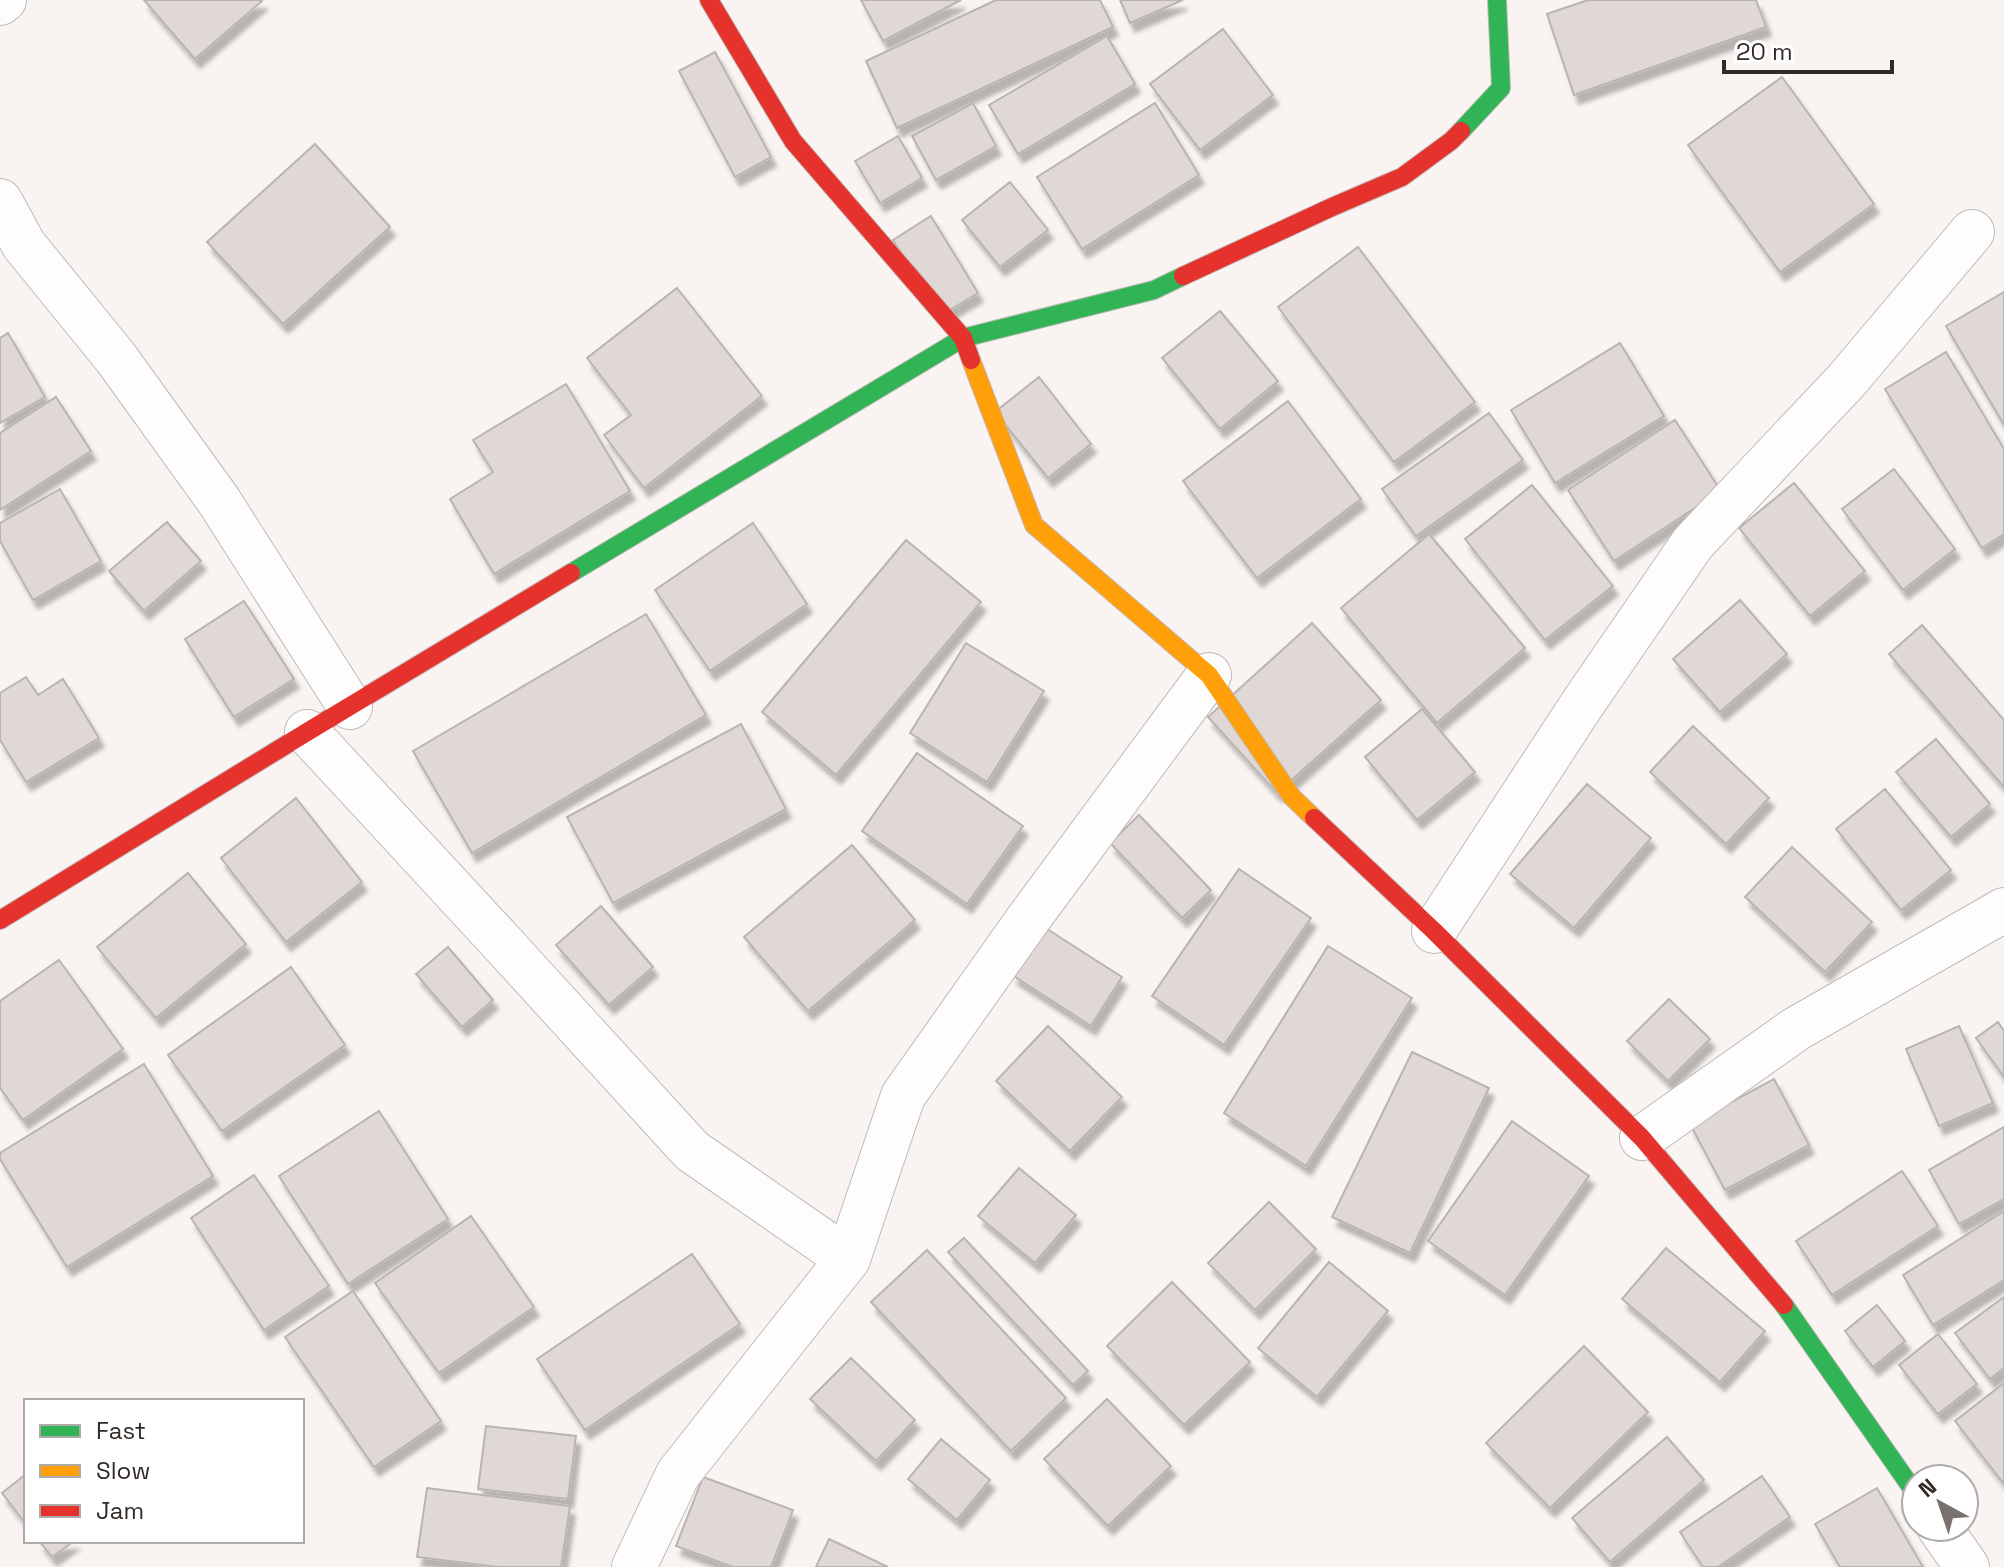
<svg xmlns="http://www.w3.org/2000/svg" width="2004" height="1567" viewBox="0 0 2004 1567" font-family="'Space Grotesk',sans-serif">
  <defs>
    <filter id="shadow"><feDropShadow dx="5" dy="9" stdDeviation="2" flood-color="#0004"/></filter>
  </defs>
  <rect width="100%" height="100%" fill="#f9f4f2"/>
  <!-- building -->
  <g fill="#dfd8d5" stroke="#bab4b1" stroke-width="2" filter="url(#shadow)">
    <path d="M144,0H261L262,1L195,59Z"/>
    <path d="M861,0H961L883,41Z"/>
    <path d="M996,0H1100L1113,27L897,128L866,61Z"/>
    <path d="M1120,0H1183L1130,23Z"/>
    <path d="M1588,0H1756L1766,27L1574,95L1547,14Z"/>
    <path d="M1223,29L1273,95L1200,150L1150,84Z"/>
    <path d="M1107,36L1135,84L1018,154L989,105Z"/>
    <path d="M715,52L771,157L735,177L679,71Z"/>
    <path d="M1782,77L1874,204L1780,272L1688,145Z"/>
    <path d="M973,103L996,146L936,180L912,136Z"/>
    <path d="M1155,103L1199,175L1082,249L1037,177Z"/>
    <path d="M898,136L922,178L880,203L855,161Z"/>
    <path d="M315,144L390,227L283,324L207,242Z"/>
    <path d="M1010,182L1048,230L1000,267L962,220Z"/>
    <path d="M931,216L978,293L940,316L893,240Z"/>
    <path d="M1358,247L1475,402L1394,462L1278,307Z"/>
    <path d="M677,288L762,396L644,488L604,435L631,415L587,358Z"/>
    <path d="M2004,292V425L1946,326Z"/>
    <path d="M1220,311L1278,381L1220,429L1162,358Z"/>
    <path d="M8,333L45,397L0,423V338Z"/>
    <path d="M1620,343L1664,416L1555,483L1511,410Z"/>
    <path d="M1946,352L2004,449V534L1982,548L1885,389Z"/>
    <path d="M1039,377L1091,444L1048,478L995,412Z"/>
    <path d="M566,384L630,491L494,574L450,499L493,472L473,440Z"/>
    <path d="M56,397L91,451L0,510V433Z"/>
    <path d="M1288,401L1361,499L1257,578L1183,481Z"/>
    <path d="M1489,413L1523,460L1416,536L1382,489Z"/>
    <path d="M1675,420L1721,491L1614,561L1568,490Z"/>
    <path d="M1894,469L1955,549L1903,590L1842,509Z"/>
    <path d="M1794,483L1865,571L1810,616L1739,528Z"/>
    <path d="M1532,485L1613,586L1545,640L1465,539Z"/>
    <path d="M60,489L101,561L33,600L0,541V523Z"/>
    <path d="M167,522L201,561L144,611L109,571Z"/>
    <path d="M753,523L807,604L710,671L655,590Z"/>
    <path d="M1429,534L1525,648L1437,723L1341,608Z"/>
    <path d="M906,540L981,602L836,775L762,712Z"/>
    <path d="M1740,600L1787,654L1720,712L1673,659Z"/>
    <path d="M244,601L294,679L234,717L185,639Z"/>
    <path d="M646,614L706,715L472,853L413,751Z"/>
    <path d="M1312,623L1381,700L1277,793L1208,717Z"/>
    <path d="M1922,625L2004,720V787L1889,654Z"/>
    <path d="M966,643L1044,691L987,782L910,733Z"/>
    <path d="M26,677L38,695L63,679L99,738L26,782L0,740V693Z"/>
    <path d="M1422,709L1475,772L1417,820L1365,757Z"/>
    <path d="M741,724L786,809L613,903L567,817Z"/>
    <path d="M1693,726L1769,798L1726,844L1650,772Z"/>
    <path d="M1936,739L1990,804L1951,837L1896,772Z"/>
    <path d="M917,753L1023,826L967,904L862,831Z"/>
    <path d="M1587,784L1651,838L1574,928L1510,874Z"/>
    <path d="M1885,789L1951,870L1901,910L1836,829Z"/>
    <path d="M296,798L362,882L286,942L221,858Z"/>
    <path d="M1139,815L1211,890L1182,918L1110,843Z"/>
    <path d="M852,845L915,920L808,1011L744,937Z"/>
    <path d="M1792,847L1872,922L1825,972L1745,897Z"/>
    <path d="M1239,869L1311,918L1224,1045L1152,996Z"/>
    <path d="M188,873L246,944L156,1018L97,947Z"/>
    <path d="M601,906L653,967L609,1005L556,945Z"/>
    <path d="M1044,927L1122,977L1091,1026L1012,975Z"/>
    <path d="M1328,946L1412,998L1306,1166L1224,1113Z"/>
    <path d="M448,947L493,1000L462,1027L416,974Z"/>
    <path d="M59,960L123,1049L23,1120L0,1088V1001Z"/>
    <path d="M291,967L345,1045L222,1131L168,1055Z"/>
    <path d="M1669,999L1710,1039L1668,1081L1627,1041Z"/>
    <path d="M1998,1022L2004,1031V1077L1976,1038Z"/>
    <path d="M1048,1026L1122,1097L1070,1151L996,1081Z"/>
    <path d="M1959,1026L1993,1103L1939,1126L1906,1049Z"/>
    <path d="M1412,1052L1489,1088L1410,1253L1332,1217Z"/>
    <path d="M144,1064L213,1176L67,1267L0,1159V1153Z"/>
    <path d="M1774,1079L1809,1145L1725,1190L1690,1124Z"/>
    <path d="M379,1111L448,1219L348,1284L279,1176Z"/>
    <path d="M1512,1121L1589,1176L1505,1295L1428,1241Z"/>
    <path d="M2004,1127V1199L1959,1224L1929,1170Z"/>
    <path d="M1019,1168L1076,1215L1035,1263L978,1216Z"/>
    <path d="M1902,1171L1938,1226L1832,1295L1796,1241Z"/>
    <path d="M254,1175L329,1286L264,1330L191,1218Z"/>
    <path d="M1269,1202L1316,1249L1255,1310L1208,1263Z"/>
    <path d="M2004,1211V1280L1933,1325L1903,1275Z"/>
    <path d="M471,1216L534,1307L439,1373L375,1283Z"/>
    <path d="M964,1238L1088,1371L1073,1385L948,1252Z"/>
    <path d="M1666,1248L1765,1331L1720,1382L1622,1299Z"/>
    <path d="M927,1250L1066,1398L1011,1451L871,1302Z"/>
    <path d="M692,1254L740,1324L585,1430L537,1359Z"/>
    <path d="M1329,1262L1388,1311L1317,1397L1258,1348Z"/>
    <path d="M1172,1282L1250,1362L1184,1425L1107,1346Z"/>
    <path d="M353,1291L441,1421L374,1467L285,1337Z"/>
    <path d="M2004,1297V1368L1990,1379L1955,1333Z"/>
    <path d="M1877,1305L1905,1341L1873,1367L1845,1331Z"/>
    <path d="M1938,1334L1977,1384L1938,1414L1899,1365Z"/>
    <path d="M1584,1346L1648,1412L1550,1508L1486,1443Z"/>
    <path d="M851,1358L915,1420L876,1461L810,1399Z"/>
    <path d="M2004,1383V1484L1955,1421Z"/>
    <path d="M1107,1399L1171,1466L1108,1526L1044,1459Z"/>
    <path d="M486,1426L576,1436L568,1499L478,1489Z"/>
    <path d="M1667,1437L1704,1480L1610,1562L1572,1518Z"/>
    <path d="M941,1439L990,1480L957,1520L908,1479Z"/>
    <path d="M26,1474V1524L2,1493Z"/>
    <path d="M1762,1476L1790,1517L1718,1567H1703L1680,1532Z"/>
    <path d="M703,1477L793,1510L771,1567H733L676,1546Z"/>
    <path d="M427,1488L570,1506L561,1567H498L417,1557Z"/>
    <path d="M1877,1488L1923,1567H1840L1815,1524Z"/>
    <path d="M829,1539L888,1567H816Z"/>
    <path d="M39,1541H74L52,1557Z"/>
  </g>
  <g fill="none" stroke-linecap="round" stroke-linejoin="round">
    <defs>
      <g id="street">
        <path d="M0,3L4,0"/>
        <path d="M0,201L24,245L116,358L219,501L350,707"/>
        <path d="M307,732L503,944L692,1151L848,1259"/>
        <path d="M1434,931L1583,703L1693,543L1846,381L1972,232"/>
        <path d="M1642,1138L1796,1029L2004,910"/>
        <path d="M1939,1527L1967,1567"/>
        <path d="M634,1567L678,1474L848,1259L903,1096L1026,922L1209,675"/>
      </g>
      <g id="fast">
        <path d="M1461,131L1501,88L1497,0"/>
        <path d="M571,573L963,338L1154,290L1183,276"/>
        <path d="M1784,1305L1916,1494"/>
      </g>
      <path id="slow" d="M971,360L1034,525L1209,675L1292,797L1314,818"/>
      <g id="jam">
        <path d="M709,0L793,141L963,338L971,360"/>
        <path d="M1183,276L1332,207L1402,177L1451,141L1461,131"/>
        <path d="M1314,818L1434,931L1642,1138L1784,1305"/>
        <path d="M0,920L307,732L571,573"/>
      </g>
    </defs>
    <!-- street casing -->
    <use href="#street" stroke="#c0bab7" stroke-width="46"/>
    <!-- fast casing -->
    <use href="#fast" stroke="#c0bab7" stroke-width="20"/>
    <!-- slow casing -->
    <use href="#slow" stroke="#c0bab7" stroke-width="20"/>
    <!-- jam casing -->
    <use href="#jam" stroke="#c0bab7" stroke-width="20"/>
    <!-- street -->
    <use href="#street" stroke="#fefdfd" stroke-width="44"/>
    <!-- fast -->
    <use href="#fast" stroke="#30b455" stroke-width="18"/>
    <!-- slow -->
    <use href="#slow" stroke="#ff9f0a" stroke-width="18"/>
    <!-- jam -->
    <use href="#jam" stroke="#e5322d" stroke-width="18"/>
  </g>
  <!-- legend -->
  <rect x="24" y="1399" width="280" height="144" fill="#ffffff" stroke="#adaaa8" stroke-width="2"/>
  <rect x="40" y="1425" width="40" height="12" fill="#30b455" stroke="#adaaa8" stroke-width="2"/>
  <text x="96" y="1439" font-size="24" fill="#322a26">Fast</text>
  <rect x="40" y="1465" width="40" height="12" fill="#ff9f0a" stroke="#adaaa8" stroke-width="2"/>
  <text x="96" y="1479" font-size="24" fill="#322a26">Slow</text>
  <rect x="40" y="1505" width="40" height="12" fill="#e5322d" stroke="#adaaa8" stroke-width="2"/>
  <text x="96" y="1519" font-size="24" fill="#322a26">Jam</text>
  <!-- north arrow -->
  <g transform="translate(1940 1503) rotate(320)"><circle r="38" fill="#ffffff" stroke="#adaaa8" stroke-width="2"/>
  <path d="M0-6L14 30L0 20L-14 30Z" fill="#78716d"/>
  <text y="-12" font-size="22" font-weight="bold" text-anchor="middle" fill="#322a26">N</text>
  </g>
  <!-- scale -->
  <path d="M1724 60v12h168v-12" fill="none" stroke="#322a26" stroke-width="4"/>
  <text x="1736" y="60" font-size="24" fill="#322a26" stroke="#ffffff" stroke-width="6" paint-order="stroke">20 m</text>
</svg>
